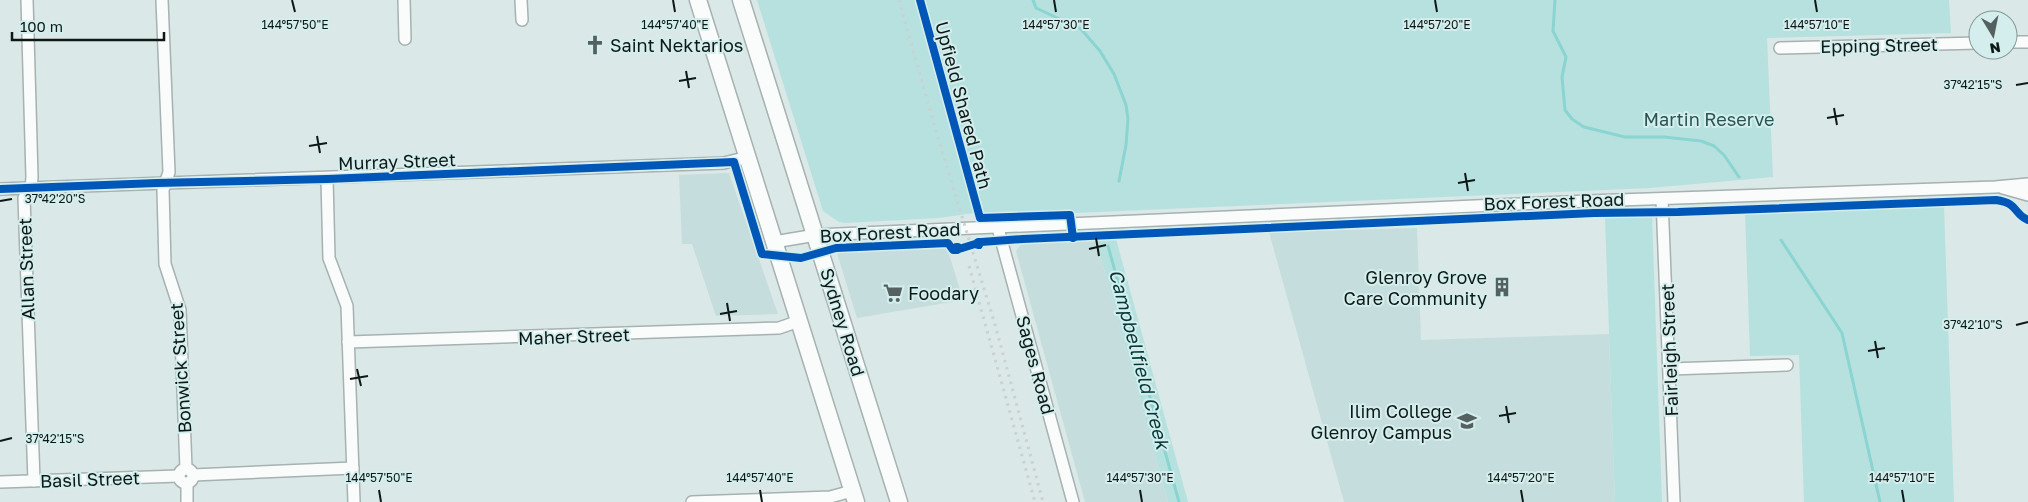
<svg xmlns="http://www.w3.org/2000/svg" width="2028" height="502" viewBox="0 0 2028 502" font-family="'Golos Text',sans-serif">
  <rect width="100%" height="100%" fill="#dae8e7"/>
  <!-- built -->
  <g fill="#c5dedd">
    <path d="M729,173L778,314L716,316L692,244H682L679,175Z"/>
    <path d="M1417,228L1421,340L1609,334L1615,502H1344L1269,232Z"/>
    <path d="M1096,240L1168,502H1085L1016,251L1023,242Z"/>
    <path d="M946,244L963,300L857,318L836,250Z"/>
  </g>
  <!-- green -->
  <g fill="#b7e1df">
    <path d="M757,0H1949L1951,33L1767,38L1773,177L1650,188L983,217L981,212L939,218L845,223L839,222L823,211Z"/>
    <path d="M1944,205L1954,502H1804L1799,355L1750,356L1745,212Z"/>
    <path d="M1652,215L1662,502H1615L1605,218Z"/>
    <path d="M1116,239L1188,502H1168L1096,240Z"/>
  </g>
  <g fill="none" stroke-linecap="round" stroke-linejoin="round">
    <!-- stream -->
    <g stroke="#8ad4d2" stroke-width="3">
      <path d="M1033,0L1036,8L1081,29L1100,51L1114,74L1126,105L1128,119L1126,145L1119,181"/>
      <path d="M1555,0L1553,31L1566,57L1562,77L1565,110L1572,119L1584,127L1625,137H1664L1701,141L1714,146L1724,155L1739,177"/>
      <path d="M1781,240L1842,333L1880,502"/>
      <path d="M1108,246L1179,502"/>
    </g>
    <defs>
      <g id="minor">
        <path d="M27,0L32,177L31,189L24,198L34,481"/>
        <path d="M162,0L169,172L163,190L165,264L180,310L186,469"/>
        <path d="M404,0L405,39"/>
        <path d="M521,0L522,20"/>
        <path d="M2008,42H2028"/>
        <path d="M1780,48L1978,43"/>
        <path d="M327,179L329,258L347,306L354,502"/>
        <path d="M2003,188L2028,195"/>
        <path d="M0,189L724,163L748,157"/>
        <path d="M1662,199L1674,502"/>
        <path d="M998,228L1073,502"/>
        <path d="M774,242L816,235L1589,201L1995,187L2028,184"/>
        <path d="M348,342L779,328L799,321"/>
        <path d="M1670,369L1787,365"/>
        <circle cx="186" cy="476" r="7"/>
        <path d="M193,475L353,468"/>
        <path d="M0,482L179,476"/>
        <path d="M187,483V502"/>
        <path d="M692,502L830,497L852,491"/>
      </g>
      <g id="highway">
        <path d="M698,0L856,502"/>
        <path d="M741,0L899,502"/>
      </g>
    </defs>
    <!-- minor casing -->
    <use href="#minor" stroke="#a6b1b0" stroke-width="14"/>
    <!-- highway casing -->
    <use href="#highway" stroke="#a6b1b0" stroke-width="19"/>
    <!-- minor -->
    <use href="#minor" stroke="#f9fcfb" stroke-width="11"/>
    <!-- highway -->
    <use href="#highway" stroke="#f9fcfb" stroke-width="16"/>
    <!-- rail -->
    <g stroke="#ccd0d0" stroke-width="3" stroke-dasharray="2.5 5" stroke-linecap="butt">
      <path d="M899,0L935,128L996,328L1043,502"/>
      <path d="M969,266L1035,502"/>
    </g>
    <defs>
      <g id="cycleway">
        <path d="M920,0L980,218L1070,215L1073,238"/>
        <path d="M0,189L157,183L327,179L734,162L762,254L801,258L836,248L948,243L953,250H957L956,247H958L959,249L975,244L979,245L978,242H981L1023,239L1594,213L1678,212L1996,200C2019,203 2013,214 2028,220"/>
      </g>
    </defs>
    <!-- cycleway casing -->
    <use href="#cycleway" stroke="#d4eeed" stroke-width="11"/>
    <!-- cycleway -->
    <use href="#cycleway" stroke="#0057b8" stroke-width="8"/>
  </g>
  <!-- ticks -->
  <path fill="none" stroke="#0e1817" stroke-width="2" d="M292,0L295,12M673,0L675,12M1054,0L1056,12M1435,0L1437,12M1815,0L1817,12M686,71L689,88M679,81L696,78M2016,85L2028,83M1834,108L1837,125M1827,118L1844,115M317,136L320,153M309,146L327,143M1465,173L1468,191M1458,183L1475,180M0,201L12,199M1096,238L1099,256M1089,249L1106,245M727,303L730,321M720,314L737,311M2016,325L2028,322M1875,341L1878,358M1868,351L1885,348M357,369L361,386M350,379L368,376M1506,406L1509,423M1499,416L1516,413M0,441L12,438M379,490L381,502M760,490L762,502M1140,490L1142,502M1521,490L1523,502M1902,490L1904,502"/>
  <!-- icons -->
  <defs>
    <symbol id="church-bare" viewBox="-9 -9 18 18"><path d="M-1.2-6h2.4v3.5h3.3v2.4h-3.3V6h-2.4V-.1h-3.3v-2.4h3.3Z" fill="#556160" stroke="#d4eeed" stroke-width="2.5" paint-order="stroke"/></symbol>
    <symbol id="building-bare" viewBox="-9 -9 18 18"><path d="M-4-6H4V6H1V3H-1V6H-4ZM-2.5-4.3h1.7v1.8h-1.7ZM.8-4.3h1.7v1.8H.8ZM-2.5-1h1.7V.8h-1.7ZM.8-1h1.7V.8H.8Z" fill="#556160" stroke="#d4eeed" stroke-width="2.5" paint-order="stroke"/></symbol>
    <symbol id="supermarket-bare" viewBox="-9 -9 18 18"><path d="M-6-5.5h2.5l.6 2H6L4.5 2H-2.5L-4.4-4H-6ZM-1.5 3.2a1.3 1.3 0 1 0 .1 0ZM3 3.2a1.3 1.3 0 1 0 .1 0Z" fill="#556160" stroke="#d4eeed" stroke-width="2.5" paint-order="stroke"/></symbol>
    <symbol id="school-bare" viewBox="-9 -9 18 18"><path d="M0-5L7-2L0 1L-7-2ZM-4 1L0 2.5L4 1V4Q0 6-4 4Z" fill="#556160" stroke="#d4eeed" stroke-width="2.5" paint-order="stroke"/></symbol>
  </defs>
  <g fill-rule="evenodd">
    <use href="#church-bare" x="581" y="31" width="28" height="28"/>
    <use href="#building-bare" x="1488" y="273" width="28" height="28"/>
    <use href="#supermarket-bare" x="879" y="279" width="28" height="28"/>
    <use href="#school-bare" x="1453" y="407" width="28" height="28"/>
  </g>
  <g text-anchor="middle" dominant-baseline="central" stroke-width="4" stroke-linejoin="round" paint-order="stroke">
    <!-- poi labels -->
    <g font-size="18" fill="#0e1817" stroke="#d4eeed" text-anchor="start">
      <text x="610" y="45">Saint Nektarios</text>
      <text x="1487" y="277" text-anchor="end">Glenroy Grove<tspan x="1487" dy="21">Care Community</tspan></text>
      <text x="908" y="293">Foodary</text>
      <text x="1452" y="411" text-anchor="end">Ilim College<tspan x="1452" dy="21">Glenroy Campus</tspan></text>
    </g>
    <!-- street labels -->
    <g font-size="18" fill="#0e1817" stroke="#d4eeed">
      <text transform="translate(1879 45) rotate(-1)">Epping Street</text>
      <text transform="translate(964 105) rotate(75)">Upfield Shared Path</text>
      <text transform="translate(397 161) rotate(-2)">Murray Street</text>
      <text transform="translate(1554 201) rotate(-2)">Box Forest Road</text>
      <text transform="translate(890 232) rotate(-3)">Box Forest Road</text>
      <text transform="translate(26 269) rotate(-92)">Allan Street</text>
      <text transform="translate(843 322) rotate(73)">Sydney Road</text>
      <text transform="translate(574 336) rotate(-2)">Maher Street</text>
      <text transform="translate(1669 350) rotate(-92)">Fairleigh Street</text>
      <text transform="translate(1036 365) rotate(75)">Sages Road</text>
      <text transform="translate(180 368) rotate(-94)">Bonwick Street</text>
      <text transform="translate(90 479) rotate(-2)">Basil Street</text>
    </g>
    <!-- park labels -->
    <g font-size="18" fill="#285553" stroke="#d4eeed">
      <text x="1709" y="119">Martin Reserve</text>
    </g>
    <!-- water labels -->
    <g font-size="19" font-style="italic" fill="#063837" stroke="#d4eeed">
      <text transform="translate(1140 359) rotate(75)">Campbellfield Creek</text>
    </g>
  </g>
  <g font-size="12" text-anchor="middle" fill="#0e1817" stroke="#d4eeed" stroke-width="4" stroke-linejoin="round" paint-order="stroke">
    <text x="295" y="29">144°57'50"E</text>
    <text x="675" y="29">144°57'40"E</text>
    <text x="1056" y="29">144°57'30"E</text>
    <text x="1437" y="29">144°57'20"E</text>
    <text x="1817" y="29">144°57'10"E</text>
    <text x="1973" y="89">37°42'15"S</text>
    <text x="55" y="203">37°42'20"S</text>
    <text x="1973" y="329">37°42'10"S</text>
    <text x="55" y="443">37°42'15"S</text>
    <text x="379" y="482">144°57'50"E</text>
    <text x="760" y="482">144°57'40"E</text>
    <text x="1140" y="482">144°57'30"E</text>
    <text x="1521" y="482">144°57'20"E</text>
    <text x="1902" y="482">144°57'10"E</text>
  </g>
  <!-- north arrow -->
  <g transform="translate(1993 35) rotate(170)"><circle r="24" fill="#d4eeed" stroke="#859897"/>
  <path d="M0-4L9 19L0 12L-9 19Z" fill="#556160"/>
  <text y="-8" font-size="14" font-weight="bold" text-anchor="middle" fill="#0e1817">N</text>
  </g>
  <!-- scale -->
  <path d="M12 32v8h152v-8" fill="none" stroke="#0e1817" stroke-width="2.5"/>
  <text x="20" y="32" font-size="15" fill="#0e1817" stroke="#d4eeed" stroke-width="4" paint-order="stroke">100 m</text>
</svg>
